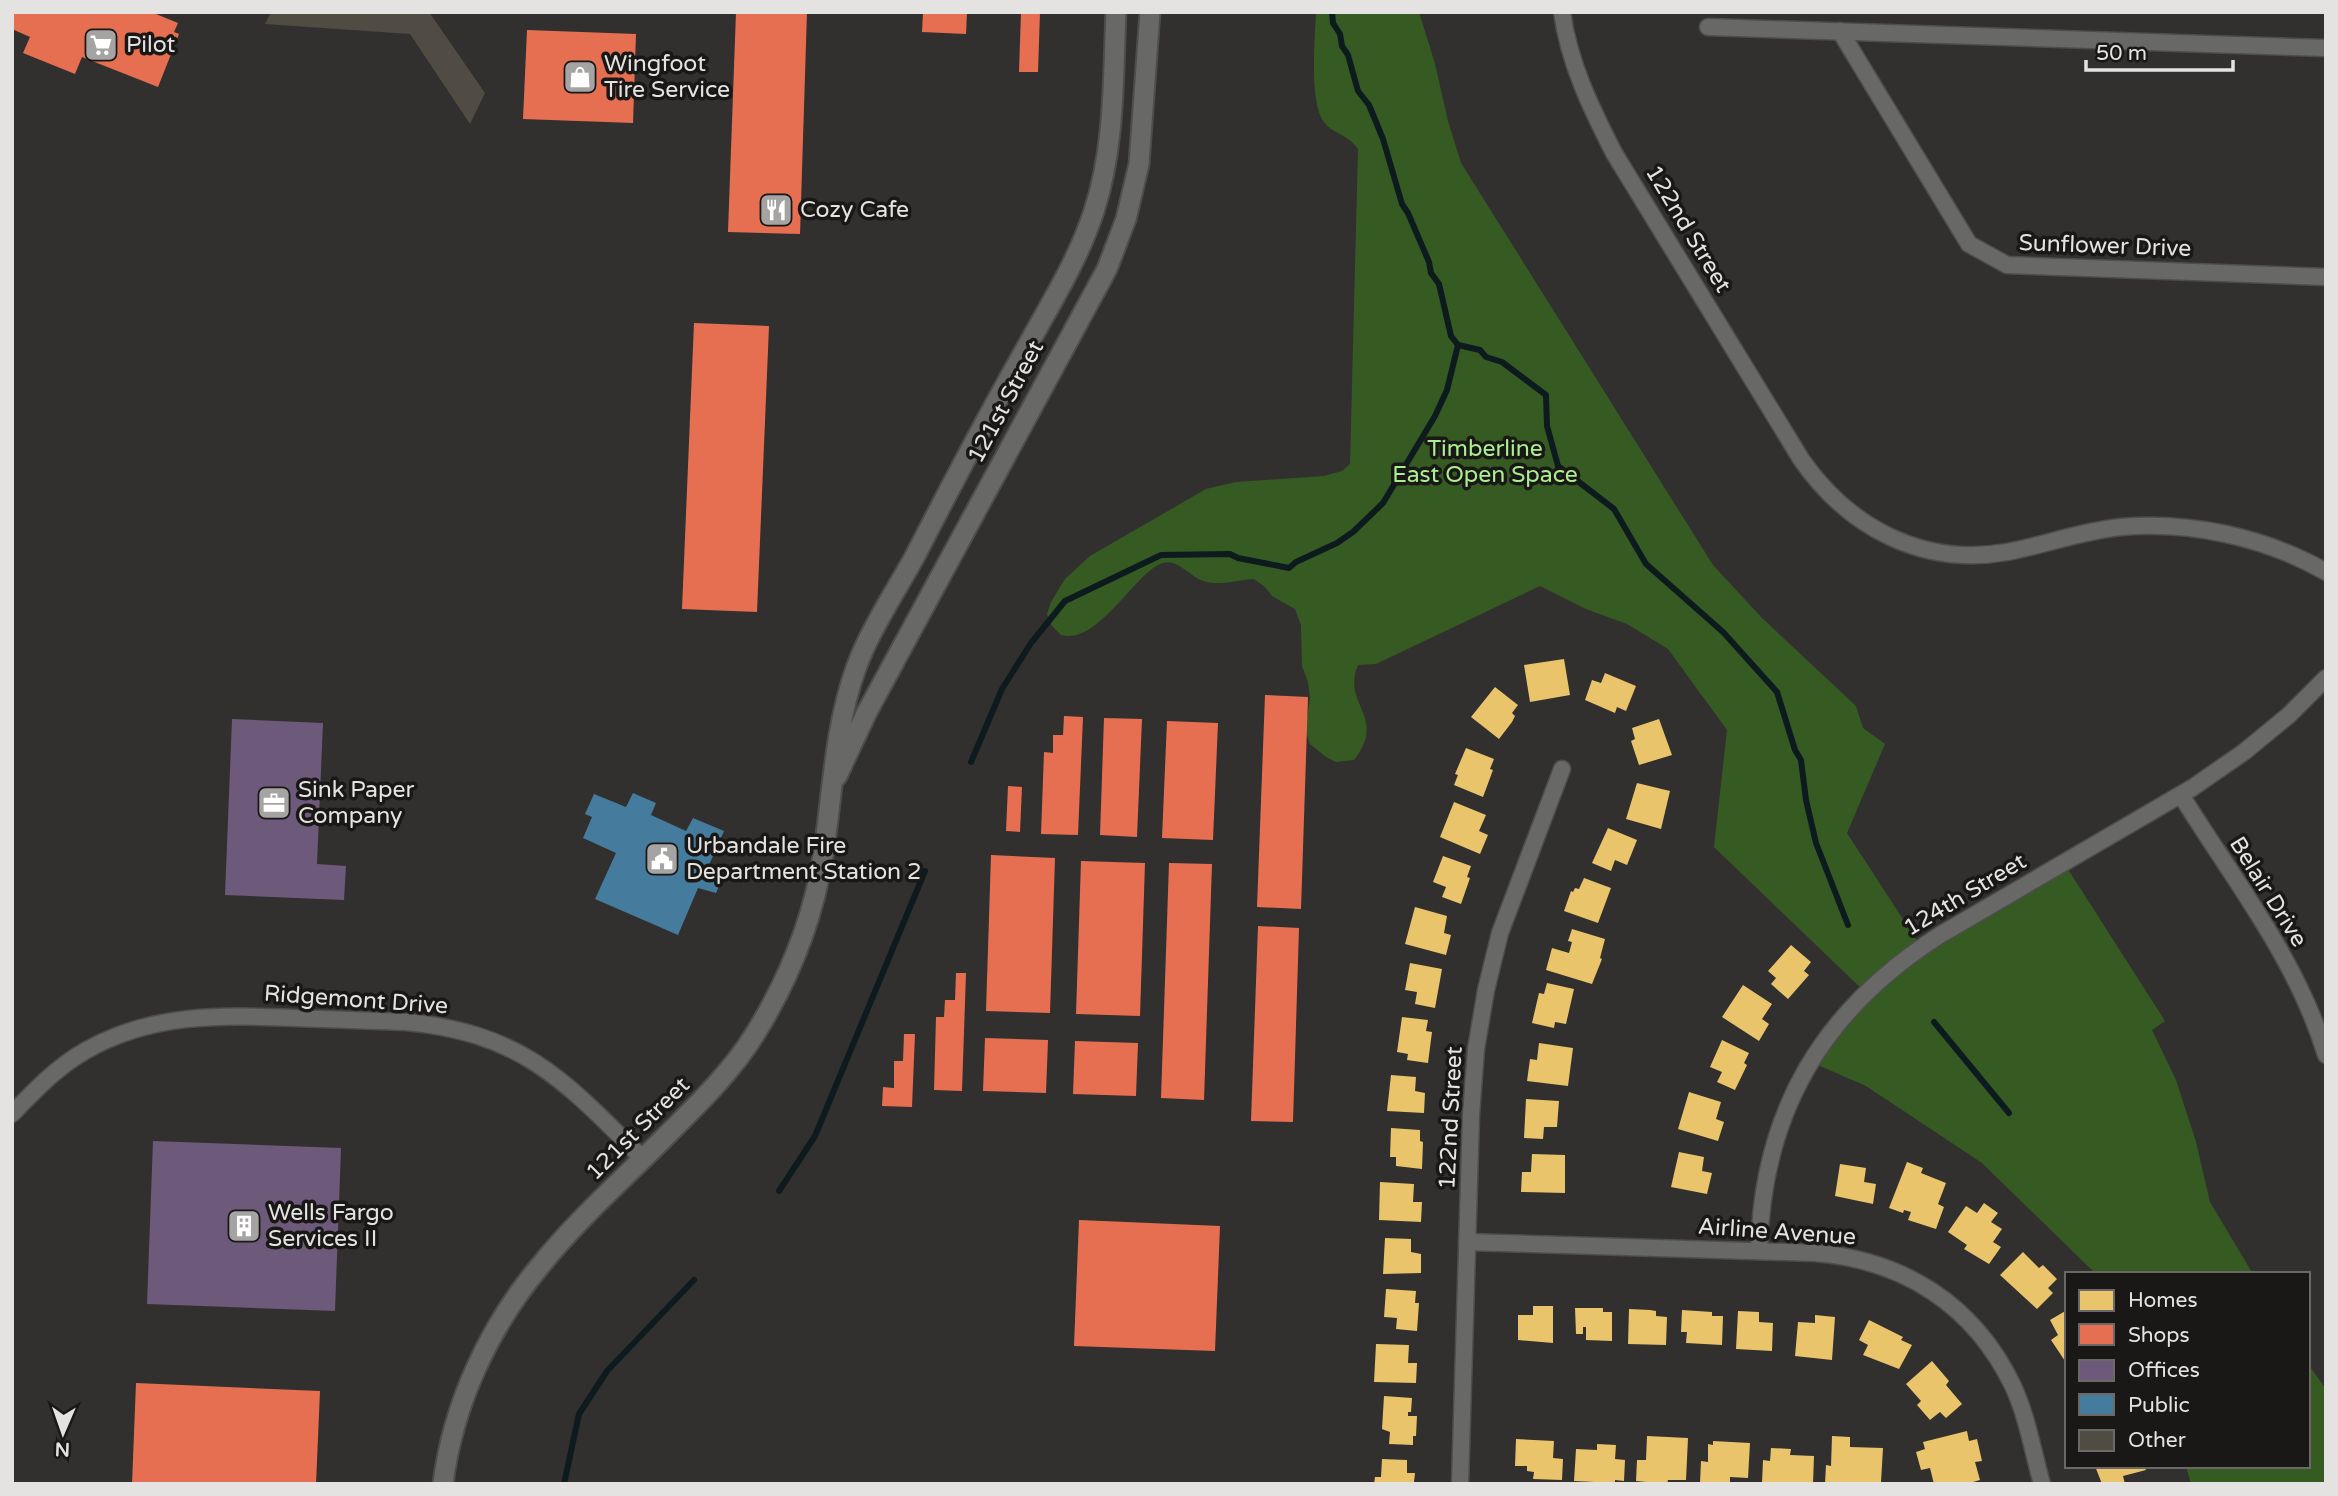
<svg xmlns="http://www.w3.org/2000/svg" width="2338" height="1496" viewBox="0 0 2338 1496" font-family="'Varela Round',sans-serif">
  <rect width="100%" height="100%" fill="#31302f"/>
  <!-- green -->
  <g fill="#355b23">
    <path d="M1316,12H1419L1435,64L1448,121L1461,163L1713,565L1762,618L1856,706L1863,728L1885,744L1847,833L1921,947L2064,863L2165,1021L2152,1030L2176,1080L2196,1142L2210,1202L2253,1274H2096L1982,1163L1866,1086L1811,1062L1865,992L1714,847L1727,730L1668,649L1627,624L1586,609L1540,586L1376,664L1358,665C1341,705 1388,716 1354,760L1336,762L1326,757L1310,744L1305,730L1310,698L1308,682L1302,666L1301,625L1295,609L1272,596L1265,587L1254,579C1237,580 1216,587 1201,580C1187,574 1175,555 1158,565C1131,580 1096,645 1061,635L1052,626L1047,614L1051,602L1065,579L1090,556L1206,489L1236,482L1324,476L1342,471L1350,464L1358,149C1347,133 1332,134 1324,122C1309,102 1315,38 1316,12Z"/>
    <path d="M2308,1364L2326,1389V1484H2191L2186,1466H2308Z"/>
  </g>
  <!-- homes -->
  <g fill="#e9c46a">
    <path d="M1564,659L1570,695L1530,702L1524,665Z"/>
    <path d="M1605,673L1636,686L1626,711L1617,707L1615,713L1585,700L1592,680L1601,683Z"/>
    <path d="M1495,687L1518,705L1512,713L1515,716L1512,722L1499,739L1471,717Z"/>
    <path d="M1659,719L1672,755L1639,765L1631,741L1635,739L1632,728Z"/>
    <path d="M1466,748L1494,759L1490,769L1493,770L1483,797L1454,785L1458,775L1455,774Z"/>
    <path d="M1637,783L1670,791L1661,829L1626,819Z"/>
    <path d="M1454,802L1486,815L1479,831L1488,835L1480,854L1440,837Z"/>
    <path d="M1608,828L1637,840L1627,865L1615,860L1611,871L1592,863Z"/>
    <path d="M1443,856L1471,866L1467,877L1470,878L1461,904L1442,897L1446,887L1433,882Z"/>
    <path d="M1584,878L1611,888L1598,923L1564,911L1571,891L1573,892L1575,888L1579,889Z"/>
    <path d="M1415,907L1447,916L1444,933L1451,935L1446,955L1405,944Z"/>
    <path d="M1572,929L1605,939L1600,958L1602,959L1592,984L1546,970L1552,948L1569,953L1572,942L1568,941Z"/>
    <path d="M1791,945L1811,962L1804,971L1809,975L1788,999L1771,984L1776,978L1768,971Z"/>
    <path d="M1410,963L1442,969L1435,1008L1415,1004L1417,992L1405,990Z"/>
    <path d="M1547,983L1574,989L1566,1024L1555,1022L1554,1028L1532,1023L1539,993L1544,994Z"/>
    <path d="M1743,985L1772,1004L1762,1019L1769,1024L1759,1041L1722,1017Z"/>
    <path d="M1402,1017L1428,1020L1426,1031L1432,1032L1428,1063L1407,1060L1408,1054L1397,1052Z"/>
    <path d="M1722,1040L1749,1053L1744,1063L1747,1065L1735,1090L1717,1082L1722,1072L1710,1067Z"/>
    <path d="M1539,1043L1573,1048L1568,1086L1527,1081L1530,1059L1537,1060Z"/>
    <path d="M1391,1075L1416,1077L1415,1091L1425,1093L1424,1113L1387,1111Z"/>
    <path d="M1689,1092L1721,1102L1716,1119L1724,1122L1718,1141L1678,1129Z"/>
    <path d="M1526,1099L1559,1101L1557,1127H1544L1543,1139L1524,1138Z"/>
    <path d="M1391,1128L1420,1130V1141L1423,1142L1422,1169L1396,1166V1157H1390Z"/>
    <path d="M1679,1152L1704,1157L1702,1171L1712,1173L1707,1194L1671,1187Z"/>
    <path d="M1532,1154L1565,1155V1193L1521,1192L1522,1172H1531Z"/>
    <path d="M1907,1162L1923,1168L1921,1173L1946,1183L1938,1204L1944,1207L1936,1229L1908,1220L1911,1212L1904,1210L1903,1213L1889,1208Z"/>
    <path d="M1840,1164L1866,1168L1864,1182L1876,1184L1873,1204L1835,1196Z"/>
    <path d="M1380,1182L1414,1184L1413,1202H1422L1421,1222L1379,1220Z"/>
    <path d="M1984,1203L1998,1213L1991,1222L2002,1229L1993,1242L2001,1247L1989,1264L1964,1249L1967,1245L1948,1232L1966,1206L1977,1213Z"/>
    <path d="M1385,1238L1411,1239V1252L1421,1254V1273L1383,1274Z"/>
    <path d="M2023,1252L2039,1268L2043,1265L2057,1279L2048,1288L2053,1293L2037,1309L2000,1275Z"/>
    <path d="M1386,1289L1416,1291L1415,1303H1419L1417,1331L1396,1329L1397,1318L1384,1317Z"/>
    <path d="M1533,1306H1553V1343L1518,1340V1315H1533Z"/>
    <path d="M1575,1308H1603V1312H1612V1341L1586,1340V1327H1583V1334H1576Z"/>
    <path d="M1629,1309L1650,1310L1656,1311V1316L1667,1317L1666,1345L1628,1344Z"/>
    <path d="M1682,1310L1712,1312V1316H1723L1722,1345L1686,1343L1687,1332H1681Z"/>
    <path d="M2067,1310V1364L2051,1340L2058,1335L2050,1320Z"/>
    <path d="M1738,1311L1759,1312V1322L1773,1323L1772,1351L1736,1349Z"/>
    <path d="M1815,1315L1835,1317L1832,1360L1795,1356L1798,1322L1815,1323Z"/>
    <path d="M1869,1320L1903,1337L1901,1340L1912,1345L1899,1369L1863,1355L1868,1345L1859,1340Z"/>
    <path d="M1376,1344L1409,1345L1408,1363H1417L1416,1383L1374,1382Z"/>
    <path d="M1932,1361L1949,1381L1946,1385L1962,1404L1946,1418L1940,1412L1930,1420L1917,1405L1921,1401L1906,1384Z"/>
    <path d="M1384,1396L1412,1398L1411,1412H1408V1416H1417L1416,1436H1413V1445L1389,1444L1390,1432L1382,1429Z"/>
    <path d="M1967,1431L1969,1441L1977,1439L1982,1461L1975,1462L1980,1480L1966,1484H1934L1930,1468L1921,1470L1916,1452L1925,1449L1923,1442Z"/>
    <path d="M1647,1436L1688,1438L1686,1480H1668L1667,1484L1636,1481L1637,1460H1646Z"/>
    <path d="M1832,1436L1850,1437V1447L1883,1448L1881,1482L1825,1484L1826,1465L1831,1466Z"/>
    <path d="M1516,1439L1554,1441L1553,1458L1563,1459L1562,1480L1533,1479L1534,1472L1527,1471V1466H1515Z"/>
    <path d="M1713,1441L1750,1443L1748,1478L1730,1477V1484L1700,1483L1701,1461L1708,1462V1444L1713,1445Z"/>
    <path d="M1597,1444L1616,1445L1615,1459L1625,1460L1624,1481L1615,1480V1483L1574,1481L1576,1449L1597,1450Z"/>
    <path d="M1771,1448L1791,1449L1790,1455L1814,1456L1813,1484L1762,1483L1763,1460L1770,1461Z"/>
    <path d="M1382,1459L1407,1460V1473H1415L1414,1482L1374,1484L1375,1477H1381Z"/>
    <path d="M2095,1466H2144L2146,1470L2123,1476L2125,1484H2102Z"/>
  </g>
  <!-- shops -->
  <g fill="#e76f51">
    <path d="M12,12H151L178,23L174,32L179,34L158,87L82,57L75,74L23,53L30,37L12,29Z"/>
    <path d="M736,12H807L800,234L728,232Z"/>
    <path d="M923,12H967L966,34L922,32Z"/>
    <path d="M1021,12H1040L1038,72H1019Z"/>
    <path d="M527,30L636,34L633,123L523,119Z"/>
    <path d="M694,323L769,326L757,612L682,609Z"/>
    <path d="M1265,695L1308,697L1301,909L1257,907Z"/>
    <path d="M1064,716L1083,717L1078,835L1041,834L1044,752L1053,753V735H1063Z"/>
    <path d="M1104,718L1142,719L1137,837L1100,835Z"/>
    <path d="M1167,721L1218,723L1213,840L1162,838Z"/>
    <path d="M1008,786L1022,787L1020,832L1006,831Z"/>
    <path d="M991,855L1055,858L1050,1013L986,1011Z"/>
    <path d="M1081,861L1145,863L1140,1016L1076,1014Z"/>
    <path d="M1169,863L1212,864L1204,1100L1161,1098Z"/>
    <path d="M1258,926L1299,928L1293,1122L1251,1121Z"/>
    <path d="M956,973H966L962,1091L934,1090L936,1017H944L945,1000H955Z"/>
    <path d="M904,1034H915L912,1107L882,1106L883,1087L894,1088V1061H903Z"/>
    <path d="M985,1038L1048,1040L1046,1093L983,1091Z"/>
    <path d="M1075,1041L1138,1043L1136,1096L1073,1094Z"/>
    <path d="M1079,1220L1220,1226L1215,1351L1074,1346Z"/>
    <path d="M136,1383L320,1391L316,1484H132Z"/>
  </g>
  <!-- offices -->
  <g fill="#6d597a">
    <path d="M232,719L323,723L317,864L346,866L344,900L225,895Z"/>
    <path d="M153,1141L341,1148L335,1311L147,1304Z"/>
  </g>
  <!-- public -->
  <path fill="#457b9d" d="M633,793L656,803L651,815L686,831L693,818L724,831L709,865L725,872L716,893L698,888L678,935L595,899L616,853L583,838L592,817L585,814L594,794L626,807Z"/>
  <g fill="none" stroke-linecap="round" stroke-linejoin="round">
    <!-- stream -->
    <g stroke="#0d1b1f" stroke-width="6">
      <path d="M1332,12L1333,23L1340,34L1342,46L1348,55L1358,91L1369,105L1383,139L1402,204L1408,213L1429,262L1431,273L1439,284L1451,336L1458,345L1480,350L1486,357L1502,362L1546,395L1547,426L1558,466L1614,509L1646,564L1723,632L1777,692L1795,750L1801,760L1806,800L1816,843L1848,925"/>
      <path d="M971,762L1002,689L1031,643L1065,601L1161,555L1230,554L1238,558L1289,568L1296,562L1337,543L1353,532L1383,503L1435,416L1447,390L1458,345"/>
      <path d="M1934,1022L2009,1113"/>
      <path d="M779,1191L815,1136L925,871"/>
      <path d="M564,1484L579,1414L607,1371L694,1280"/>
    </g>
  </g>
  <!-- building -->
  <path fill="#504b43" d="M271,12H429L485,93L470,124L410,34L265,24Z"/>
  <g fill="none" stroke-linecap="round" stroke-linejoin="round">
    <defs>
      <g id="minor">
        <path d="M1562,12C1569,63 1591,108 1614,153L1801,459C1848,527 1922,567 2007,552C2045,545 2081,531 2121,527C2190,521 2265,537 2326,572"/>
        <path d="M1708,27L2326,48"/>
        <path d="M1840,31L1969,244L2007,265L2326,277"/>
        <path d="M2181,795C2233,879 2297,959 2326,1055"/>
        <path d="M12,1114C34,1091 57,1067 85,1051C151,1013 220,1015 294,1018C331,1019 369,1021 406,1022C523,1033 565,1081 643,1159"/>
        <path d="M1467,1242L1815,1253C1904,1260 1974,1305 2013,1386C2027,1416 2033,1452 2042,1484"/>
        <path d="M1759,1251C1762,1111 1823,1010 1940,935L2192,788L2244,752L2289,715L2326,678"/>
        <path d="M1460,1484L1471,1115L1476,1049L1486,990L1500,933L1562,769"/>
      </g>
      <g id="tertiary">
        <path d="M837,776L867,712L1107,269L1126,219L1139,164L1150,12"/>
        <path d="M443,1484C453,1404 489,1327 540,1266C576,1221 621,1181 662,1140C695,1107 730,1074 755,1034C789,979 813,920 823,856C833,792 834,730 856,668C869,632 895,592 914,558C951,486 988,415 1028,345C1052,301 1079,258 1094,211C1115,147 1113,78 1116,12"/>
      </g>
    </defs>
    <!-- minor casing -->
    <use href="#minor" stroke="#4d4d4c" stroke-width="19"/>
    <!-- tertiary casing -->
    <use href="#tertiary" stroke="#4d4d4c" stroke-width="23"/>
    <!-- minor -->
    <use href="#minor" stroke="#686867" stroke-width="16"/>
    <!-- tertiary -->
    <use href="#tertiary" stroke="#686867" stroke-width="19"/>
  </g>
  <!-- icons -->
  <defs>
    <symbol id="supermarket-square" viewBox="-11 -11 22 22"><rect x="-9" y="-9" width="18" height="18" rx="4" fill="#a5a4a3" stroke="#191817"/><path d="M-6-5.5h2.5l.6 2H6L4.5 2H-2.5L-4.4-4H-6ZM-1.5 3.2a1.3 1.3 0 1 0 .1 0ZM3 3.2a1.3 1.3 0 1 0 .1 0Z" fill="#fff"/></symbol>
    <symbol id="shop-square" viewBox="-11 -11 22 22"><rect x="-9" y="-9" width="18" height="18" rx="4" fill="#a5a4a3" stroke="#191817"/><path d="M-5-2.5h2.3a2.7 3.5 0 0 1 5.4 0H5L5.5 6h-11ZM-1.5-2.5h3a1.5 2.3 0 0 0-3 0Z" fill="#fff"/></symbol>
    <symbol id="restaurant-square" viewBox="-11 -11 22 22"><rect x="-9" y="-9" width="18" height="18" rx="4" fill="#a5a4a3" stroke="#191817"/><path d="M-5-6h1v4h1v-4h1v4h1v-4h1v5L-1.5 .5V6h-2V.5L-5-1ZM5-6V6H3V1.5H1.5Q1.5-4 5-6Z" fill="#fff"/></symbol>
    <symbol id="office-square" viewBox="-11 -11 22 22"><rect x="-9" y="-9" width="18" height="18" rx="4" fill="#a5a4a3" stroke="#191817"/><path d="M-6-3h4V-5.5h4V-3h4V5H-6ZM-1-4.5V-3h2v-1.5ZM-6 0V1H6V0Z" fill="#fff"/></symbol>
    <symbol id="civic-square" viewBox="-11 -11 22 22"><rect x="-9" y="-9" width="18" height="18" rx="4" fill="#a5a4a3" stroke="#191817"/><path d="M-.6-6.5H3V-4.5H.6V-3L4-1V1h2V6H-6V1h2V-1L-.6-3ZM-1.2 2.5V6h2.4V2.5Z" fill="#fff"/></symbol>
    <symbol id="building-square" viewBox="-11 -11 22 22"><rect x="-9" y="-9" width="18" height="18" rx="4" fill="#a5a4a3" stroke="#191817"/><path d="M-4-6H4V6H1V3H-1V6H-4ZM-2.5-4.3h1.7v1.8h-1.7ZM.8-4.3h1.7v1.8H.8ZM-2.5-1h1.7V.8h-1.7ZM.8-1h1.7V.8H.8Z" fill="#fff"/></symbol>
  </defs>
  <g fill-rule="evenodd">
    <use href="#supermarket-square" x="82" y="26" width="38" height="38"/>
    <use href="#shop-square" x="561" y="58" width="38" height="38"/>
    <use href="#restaurant-square" x="757" y="191" width="38" height="38"/>
    <use href="#office-square" x="255" y="784" width="38" height="38"/>
    <use href="#civic-square" x="643" y="840" width="38" height="38"/>
    <use href="#building-square" x="225" y="1207" width="38" height="38"/>
  </g>
  <g text-anchor="middle" dominant-baseline="central" stroke-width="7" stroke-linejoin="round" paint-order="stroke">
    <!-- poi labels -->
    <g font-size="23" fill="#e4e3e2" stroke="#191817" text-anchor="start">
      <text x="126" y="45">Pilot</text>
      <text x="604" y="64">Wingfoot<tspan x="604" dy="26">Tire Service</tspan></text>
      <text x="800" y="210">Cozy Cafe</text>
      <text x="298" y="790">Sink Paper<tspan x="298" dy="26">Company</tspan></text>
      <text x="686" y="846">Urbandale Fire<tspan x="686" dy="26">Department Station 2</tspan></text>
      <text x="268" y="1213">Wells Fargo<tspan x="268" dy="26">Services II</tspan></text>
    </g>
    <!-- street labels -->
    <g font-size="23" fill="#e4e3e2" stroke="#191817">
      <text transform="translate(1688 229) rotate(59)">122nd Street</text>
      <text transform="translate(2105 246) rotate(2)">Sunflower Drive</text>
      <text transform="translate(1006 402) rotate(-62)">121st Street</text>
      <text transform="translate(2268 892) rotate(58)">Belair Drive</text>
      <text transform="translate(1965 895) rotate(-31)">124th Street</text>
      <text transform="translate(356 1000) rotate(4)">Ridgemont Drive</text>
      <text transform="translate(1451 1118) rotate(-87)">122nd Street</text>
      <text transform="translate(638 1129) rotate(-45)">121st Street</text>
      <text transform="translate(1777 1232) rotate(4)">Airline Avenue</text>
    </g>
    <!-- park labels -->
    <g font-size="23" fill="#aaee8f" stroke="#191817">
      <text x="1485" y="449">Timberline<tspan x="1485" dy="26">East Open Space</tspan></text>
    </g>
  </g>
  <!-- border -->
  <rect width="2338" height="1496" fill="none" stroke="#e4e3e2" stroke-width="28"/>
  <!-- legend -->
  <rect x="2065" y="1272" width="245" height="196" fill="#191817" stroke="#6a6968" stroke-width="2"/>
  <rect x="2079" y="1290" width="35" height="21" fill="#e9c46a" stroke="#6a6968" stroke-width="2"/>
  <text x="2128" y="1307" font-size="21" fill="#e4e3e2">Homes</text>
  <rect x="2079" y="1324" width="35" height="21" fill="#e76f51" stroke="#6a6968" stroke-width="2"/>
  <text x="2128" y="1342" font-size="21" fill="#e4e3e2">Shops</text>
  <rect x="2079" y="1360" width="35" height="21" fill="#6d597a" stroke="#6a6968" stroke-width="2"/>
  <text x="2128" y="1377" font-size="21" fill="#e4e3e2">Offices</text>
  <rect x="2079" y="1394" width="35" height="21" fill="#457b9d" stroke="#6a6968" stroke-width="2"/>
  <text x="2128" y="1412" font-size="21" fill="#e4e3e2">Public</text>
  <rect x="2079" y="1430" width="35" height="21" fill="#504b43" stroke="#6a6968" stroke-width="2"/>
  <text x="2128" y="1447" font-size="21" fill="#e4e3e2">Other</text>
  <!-- north arrow -->
  <g transform="translate(63 1433) rotate(182)" stroke="#191817" stroke-width="5" paint-order="stroke">
  <path d="M0-5L12 26L0 18L-12 26Z" fill="#e4e3e2"/>
  <text y="-10" font-size="19" font-weight="bold" text-anchor="middle" fill="#e4e3e2">N</text>
  </g>
  <!-- scale -->
  <path d="M2086 60v10h147v-10" fill="none" stroke="#e4e3e2" stroke-width="3.5"/>
  <text x="2096" y="60" font-size="21" fill="#e4e3e2" stroke="#191817" stroke-width="5" paint-order="stroke">50 m</text>
</svg>
